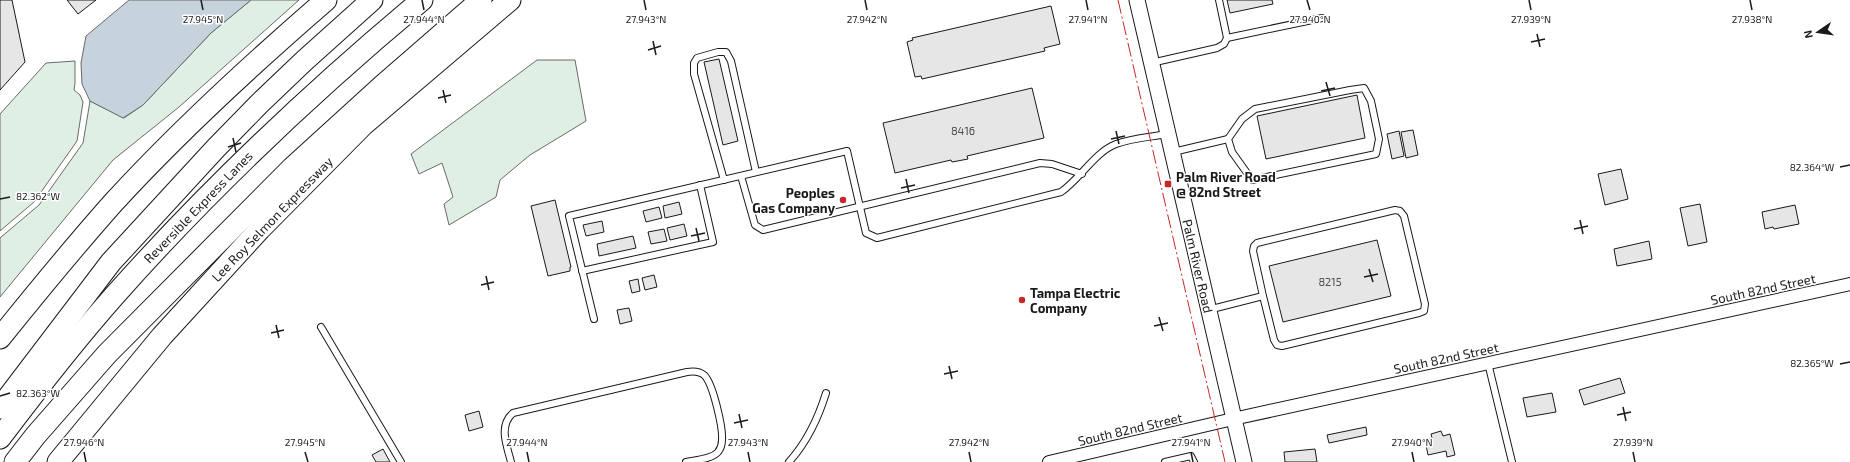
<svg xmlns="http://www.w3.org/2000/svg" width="1850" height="462" viewBox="0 0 1850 462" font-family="'Exo 2',sans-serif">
  <rect width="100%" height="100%" fill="#fff"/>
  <!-- green -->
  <g fill="#e0efe3" stroke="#6a6a6a">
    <path d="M251,0H299L179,107L113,160L0,297V238L39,205L83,143L90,101L124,118L143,105L211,33Z"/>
    <path d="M537,60H575L586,121L530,155L500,180L496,197L449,225L444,204L453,197L442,163L419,174L411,154Z"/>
    <path d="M75,61V83L74,90L80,95L83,102L77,141L34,202L0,231V114L46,63Z"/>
  </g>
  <!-- water -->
  <path fill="#c6d2dc" stroke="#6a6a6a" d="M129,0H251L211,33L143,105L123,118L90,101L82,84L81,63L86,36Z"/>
  <!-- building -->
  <g fill="#e6e6e6" stroke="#1a1a1a">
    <path d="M0,0H12L25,62L0,90Z"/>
    <path d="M67,0H96L78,14Z"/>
    <path d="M1227,0H1272L1273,4L1230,13Z"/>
    <path d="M1051,6L1060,44L1044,48L1045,51L922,79L921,76L915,77L907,42L913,40L912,38Z"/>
    <path d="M719,59L738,141L723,145L704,62Z"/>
    <path d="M1032,88L1044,138L967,156L968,159L952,162L951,160L895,173L883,123Z"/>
    <path d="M1357,95L1365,138L1266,159L1257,116Z"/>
    <path d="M1413,130L1418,155L1406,158L1401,132Z"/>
    <path d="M1399,131L1404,156L1392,159L1387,134Z"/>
    <path d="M1621,169L1628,199L1605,205L1598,174Z"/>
    <path d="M555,200L571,267H570V271L548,276L531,206Z"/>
    <path d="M679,202L682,214L665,218L663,206Z"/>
    <path d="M1700,204L1707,242L1688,246L1680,208Z"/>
    <path d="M1795,205L1799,224L1774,229L1773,227L1765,229L1762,212Z"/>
    <path d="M659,207L662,218L646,222L643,211Z"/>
    <path d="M602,221L604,232L586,236L583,225Z"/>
    <path d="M684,224L687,236L670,240L667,228Z"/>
    <path d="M664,229L667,241L651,244L648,232Z"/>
    <path d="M633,236L636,248L599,256L597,244Z"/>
    <path d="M1377,240L1391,296L1283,322L1269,266Z"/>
    <path d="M1649,241L1652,259L1617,266L1614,249Z"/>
    <path d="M654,275L657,287L645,290L642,278Z"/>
    <path d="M638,279L640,291L632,293L629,281Z"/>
    <path d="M629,308L632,321L620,324L617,310Z"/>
    <path d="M1620,378L1625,393L1584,405L1579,390Z"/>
    <path d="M1552,393L1556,412L1527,417L1523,398Z"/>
    <path d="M479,411L483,427L469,431L465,415Z"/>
    <path d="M1366,427L1367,435L1329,443L1327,435Z"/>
    <path d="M1441,431L1443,436L1450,434L1455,455L1447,457L1446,451L1428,455L1425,440L1432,438L1431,434Z"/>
    <path d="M383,449L390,462H376L372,455Z"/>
    <path d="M1315,449L1317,462H1285L1284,452Z"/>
  </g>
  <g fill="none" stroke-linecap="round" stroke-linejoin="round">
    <defs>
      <g id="service">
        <path d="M1227,38L1322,18"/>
        <path d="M1151,63L1217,48L1224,44L1227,38L1219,0"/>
        <path d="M1364,88L1371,101L1379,139L1376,154L1252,180L1232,152L1228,139L1242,119L1255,109L1350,90Z"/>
        <path d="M1173,152L1228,139"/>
        <path d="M741,176L755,225L763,230L1040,163L1052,164L1082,174"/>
        <path d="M724,180L694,74V63L697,58L718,52H726L731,61L756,172"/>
        <path d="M582,271L713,242L700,185"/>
        <path d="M1208,310L1263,296L1274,340L1277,345L1282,346L1419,313L1424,311L1425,304L1404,216L1400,211L1395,210L1257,243L1254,246L1253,251L1263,296"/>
        <path d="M594,319L569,216L847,151L866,233L877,238L1061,192C1080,179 1095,152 1116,144C1132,138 1151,137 1167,134"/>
        <path d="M321,327L401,462"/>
        <path d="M1488,363L1512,462"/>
        <path d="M511,462C507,446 498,426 513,413L687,372C693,371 699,371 704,375C713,383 723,428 722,440C722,444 721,448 718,452C712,459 695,460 686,462"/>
        <path d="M789,462C807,442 818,419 826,393"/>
        <path d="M1165,462L1191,456L1194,462"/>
      </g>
      <path id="minor" d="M1049,462L1233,419L1850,284"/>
      <path id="tertiary" d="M1137,0L1244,462"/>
      <g id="motorway">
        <path d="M0,338C37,292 74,247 113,203C179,131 252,64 326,0"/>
        <path d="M0,408L111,262L216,148L259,104L304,61L372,0"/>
        <path d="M0,438C37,389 75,340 115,295C210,188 313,91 422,0"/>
        <path d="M15,462L36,435L107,354L292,168L381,87L481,0"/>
        <path d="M58,462L162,336L260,229L363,125L510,0"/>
      </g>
    </defs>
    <!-- service casing -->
    <use href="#service" stroke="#1a1a1a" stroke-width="8"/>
    <!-- minor casing -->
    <use href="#minor" stroke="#1a1a1a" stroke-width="14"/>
    <!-- tertiary casing -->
    <use href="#tertiary" stroke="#1a1a1a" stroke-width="17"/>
    <!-- motorway casing -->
    <use href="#motorway" stroke="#1a1a1a" stroke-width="23"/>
    <!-- service -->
    <use href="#service" stroke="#fff" stroke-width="6"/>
    <!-- minor -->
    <use href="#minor" stroke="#fff" stroke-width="12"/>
    <!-- tertiary -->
    <use href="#tertiary" stroke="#fff" stroke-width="15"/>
    <!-- motorway -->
    <use href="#motorway" stroke="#fff" stroke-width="21"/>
    <!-- power -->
    <path stroke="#c62828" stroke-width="1" stroke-dasharray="14 3 2 3" stroke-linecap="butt" d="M1118,0L1225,462"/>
  </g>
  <!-- ticks -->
  <path fill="none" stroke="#1a1a1a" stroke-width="1.5" d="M201,0L203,10M422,0L424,10M644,0L646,10M865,0L867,10M1086,0L1088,10M1307,0L1310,10M1529,0L1531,10M1750,0L1752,10M1537,34L1540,47M653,41L656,55M1531,42L1545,39M648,50L661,46M1326,82L1330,96M443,90L446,103M1321,91L1335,88M438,98L451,95M1116,131L1119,144M233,138L236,152M1111,139L1125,136M228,147L241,143M1840,167L1850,165M906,179L909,193M901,188L915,185M0,199L10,197M1580,220L1583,234M696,228L699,241M1574,229L1588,226M691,236L705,233M1369,269L1373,282M486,276L489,290M1364,277L1378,274M481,285L494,282M1159,317L1163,331M276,325L279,338M1154,326L1168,323M271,333L284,330M1840,364L1850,362M949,366L952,379M944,374L958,371M0,396L10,393M1623,407L1626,421M739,414L742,428M1617,415L1631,412M734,423L748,420M84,452L86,462M305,452L308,462M527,452L529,462M748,452L750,462M969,452L971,462M1191,452L1193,462M1412,452L1414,462M1633,452L1635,462"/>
  <!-- markers -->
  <g fill="#c62828" stroke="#fff" stroke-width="1.5">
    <rect x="1164" y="180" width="8" height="8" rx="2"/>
    <circle cx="843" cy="200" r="4"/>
    <circle cx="1022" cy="300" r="4"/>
  </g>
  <g text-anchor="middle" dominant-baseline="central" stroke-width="3" stroke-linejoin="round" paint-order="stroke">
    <!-- number labels -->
    <g font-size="11" fill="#4d4d4d">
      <text x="963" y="130">8416</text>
      <text x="1330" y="281">8215</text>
    </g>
    <!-- poi labels -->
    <g font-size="13" font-weight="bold" fill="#1a1a1a" stroke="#fff" text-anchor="start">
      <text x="1176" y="177">Palm River Road<tspan x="1176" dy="15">@ 82nd Street</tspan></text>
      <text x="835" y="193" text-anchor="end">Peoples<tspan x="835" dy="15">Gas Company</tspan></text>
      <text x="1030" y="293">Tampa Electric<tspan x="1030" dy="15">Company</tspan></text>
    </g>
    <!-- street labels -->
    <g font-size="13" fill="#1a1a1a" stroke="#fff">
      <text transform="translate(198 207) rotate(-46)">Reversible Express Lanes</text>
      <text transform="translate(272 219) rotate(-46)">Lee Roy Selmon Expressway</text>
      <text transform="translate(1198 266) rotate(77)">Palm River Road</text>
      <text transform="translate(1763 289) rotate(-12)">South 82nd Street</text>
      <text transform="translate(1446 358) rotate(-12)">South 82nd Street</text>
      <text transform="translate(1130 429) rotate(-13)">South 82nd Street</text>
    </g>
  </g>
  <g font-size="10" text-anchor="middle" fill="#1a1a1a" stroke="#fff" stroke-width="3" stroke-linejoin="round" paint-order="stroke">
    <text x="203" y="23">27.945°N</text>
    <text x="424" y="23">27.944°N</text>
    <text x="646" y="23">27.943°N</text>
    <text x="867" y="23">27.942°N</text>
    <text x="1088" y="23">27.941°N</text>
    <text x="1310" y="23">27.940°N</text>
    <text x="1531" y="23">27.939°N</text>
    <text x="1752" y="23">27.938°N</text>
    <text x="1812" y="171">82.364°W</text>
    <text x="38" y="200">82.362°W</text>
    <text x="1812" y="367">82.365°W</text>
    <text x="38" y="397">82.363°W</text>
    <text x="84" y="446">27.946°N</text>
    <text x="305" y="446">27.945°N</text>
    <text x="527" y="446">27.944°N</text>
    <text x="748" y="446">27.943°N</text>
    <text x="969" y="446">27.942°N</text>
    <text x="1191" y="446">27.941°N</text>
    <text x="1412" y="446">27.940°N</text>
    <text x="1633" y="446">27.939°N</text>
  </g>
  <!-- north arrow -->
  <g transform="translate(1818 32) rotate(257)" stroke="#ffffff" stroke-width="3" paint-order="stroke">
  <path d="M0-3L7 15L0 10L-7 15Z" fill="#1a1a1a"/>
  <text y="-6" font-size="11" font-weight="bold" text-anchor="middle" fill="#1a1a1a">N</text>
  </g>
</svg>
